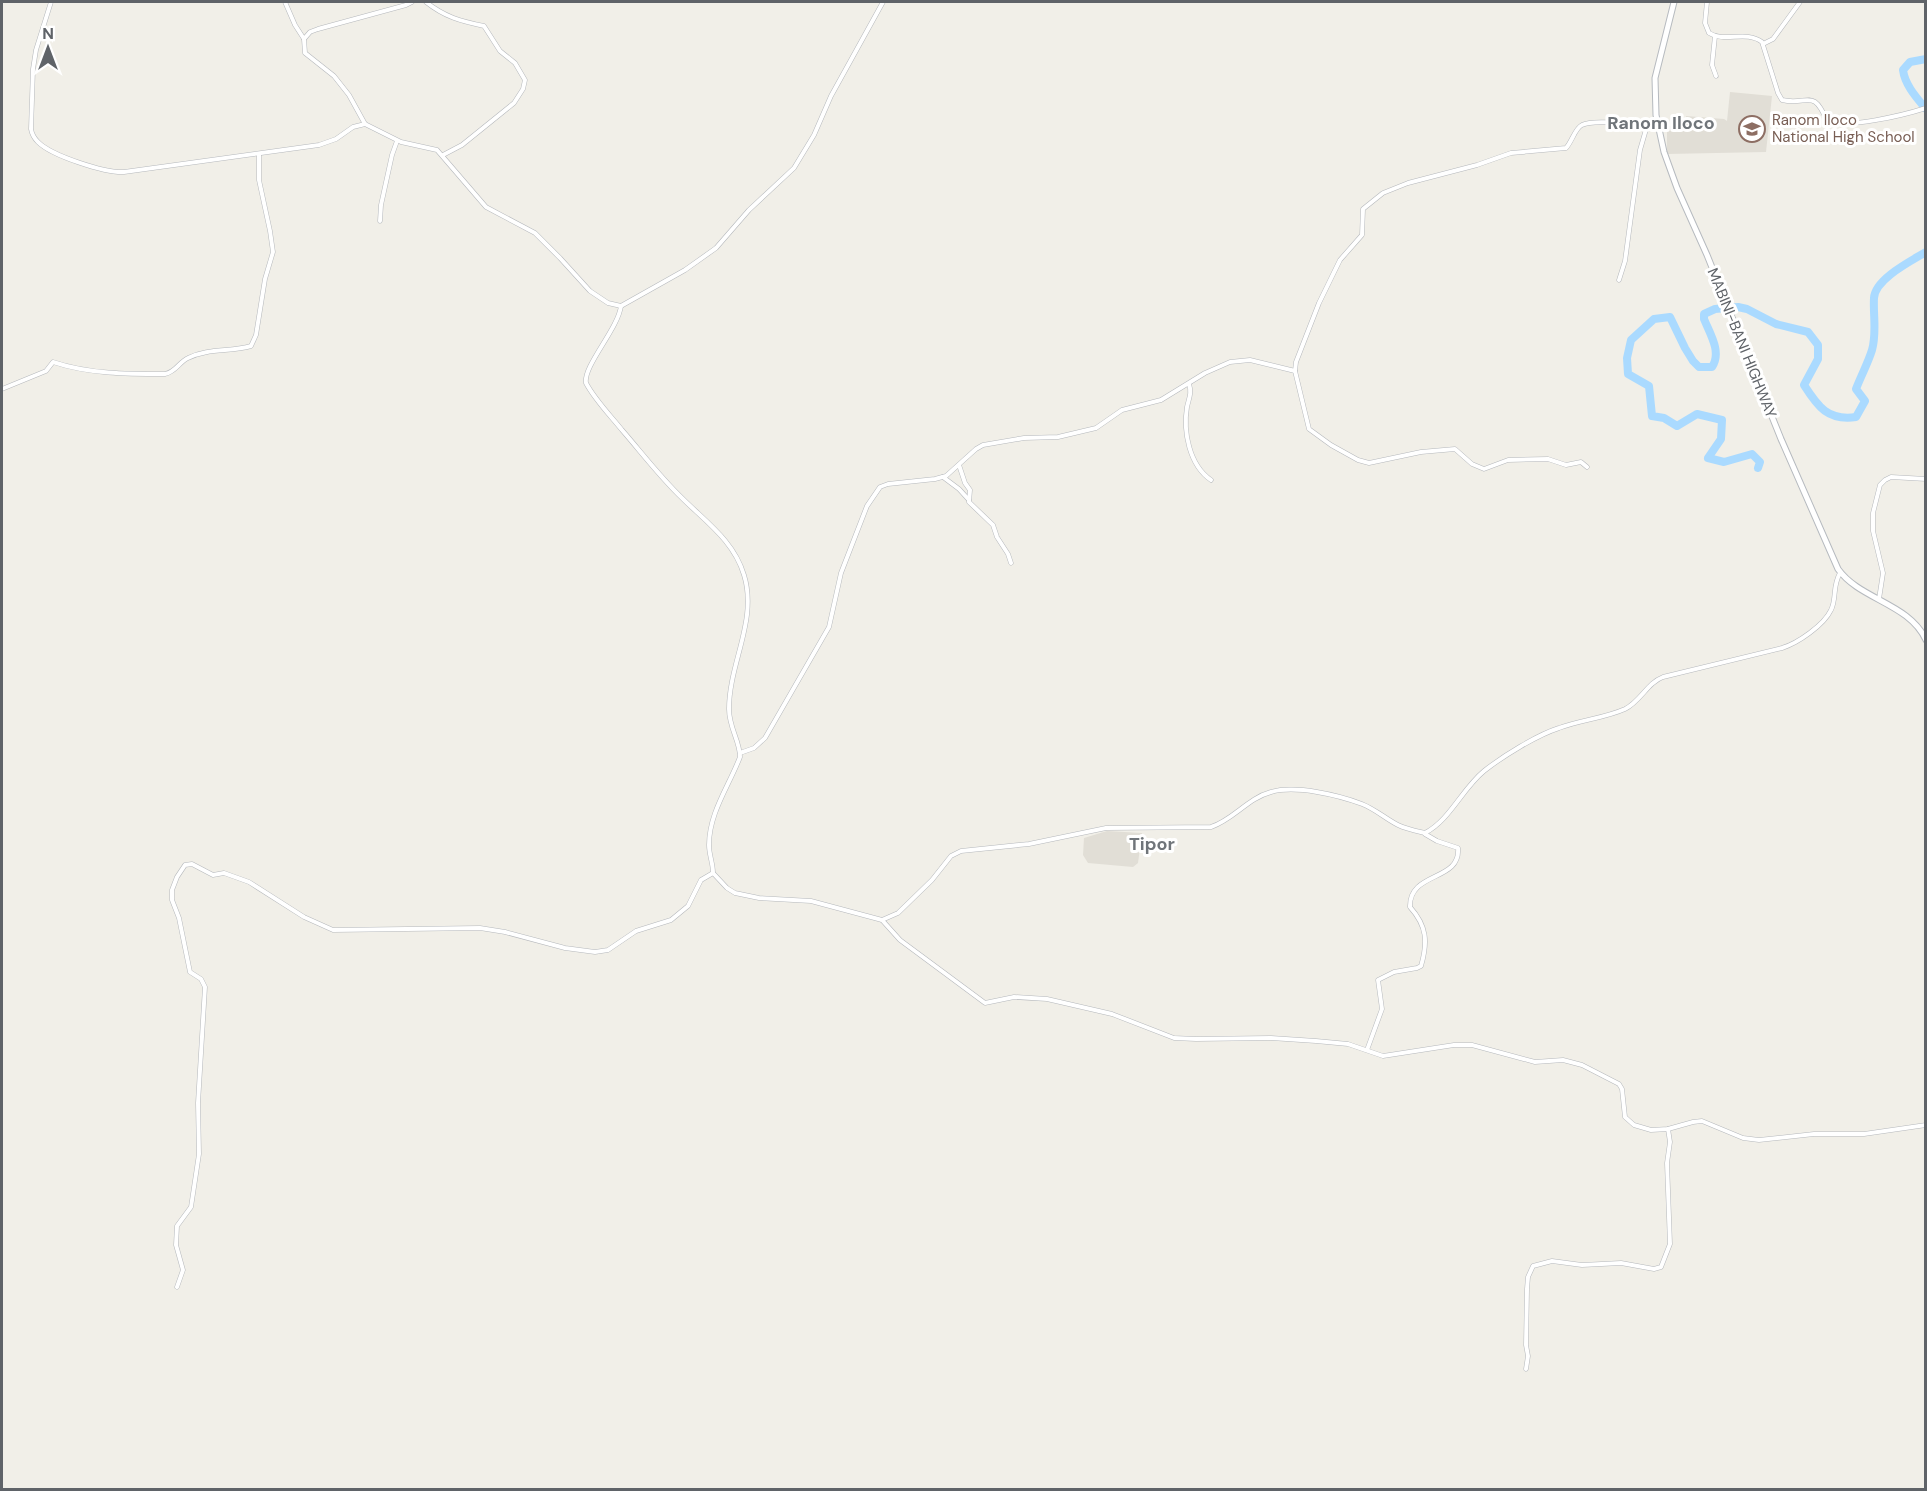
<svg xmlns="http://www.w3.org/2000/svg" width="1927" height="1491" viewBox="0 0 1927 1491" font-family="'DM Sans',sans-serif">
  <rect width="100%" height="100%" fill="#f1efe8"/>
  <!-- education -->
  <g fill="#e1ded6">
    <path d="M1730,92L1772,96L1766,152L1667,154V126L1685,127L1686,116L1724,119L1727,121Z"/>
    <path d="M1107,831L1142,833L1138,863L1133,867L1088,863L1083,855L1084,838Z"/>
  </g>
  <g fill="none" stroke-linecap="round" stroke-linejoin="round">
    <!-- river -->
    <g stroke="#aadaff" stroke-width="8">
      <path d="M1926,59L1910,62L1903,70C1905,85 1916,97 1926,109"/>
      <path d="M1758,468L1760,462L1752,454L1724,462L1708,458L1721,439L1722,420L1697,414L1677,426L1664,418L1652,416L1649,386L1628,374L1627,358L1631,340L1654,319L1670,317L1685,348L1693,361L1699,367H1712C1722,352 1710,334 1704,319V314L1715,309L1738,307L1747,309L1776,324L1808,332L1818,345V359L1804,385C1818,407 1828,421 1856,417L1865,401L1856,389C1861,376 1868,363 1872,350C1877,333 1873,315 1874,298C1875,279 1911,261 1926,252"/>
    </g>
    <defs>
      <g id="street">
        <path d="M51,2L36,50L33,69L31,129C32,135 34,138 38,142C52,156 105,173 124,172L319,145L336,139L353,127L365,124L401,142L437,150L486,207L535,233L560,258L590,291L608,303L621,306L685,270L716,248L749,210L794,168L814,135L831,96L883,2"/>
        <path d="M285,2L295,25L304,39"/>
        <path d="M426,2C445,17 460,21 484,26L500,51L515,63L525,80L523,89L514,103L462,145L443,155"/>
        <path d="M1707,2L1705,23L1709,33C1725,43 1746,30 1762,42L1778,93L1782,100C1808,106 1813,87 1827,121C1847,129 1904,115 1926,108"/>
        <path d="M1715,36L1712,65L1716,76"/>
        <path d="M1763,44L1773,39L1800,2"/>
        <path d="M365,124L349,95L334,76L305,53L304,39L310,32L318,29L406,5L412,2"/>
        <path d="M380,221L381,205L392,155L397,141"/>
        <path d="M1619,280L1625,261L1640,150L1647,126"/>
        <path d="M1189,384C1192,393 1189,398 1187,407C1183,431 1189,465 1211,480"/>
        <path d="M2,389L46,371L53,362C89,374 127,374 165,374C176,372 179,362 188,358C208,348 231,352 251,346L256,335L265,279L273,252L270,231L259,180V155"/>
        <path d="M959,465L965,483L970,490L969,502L993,525L997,537L1008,554L1011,563"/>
        <path d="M1587,467L1581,462L1566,465L1548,459L1508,460L1484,469L1472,464L1455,449L1421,452L1369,463L1358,460L1331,445L1309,429L1295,371L1296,362L1319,303L1340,260L1362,235L1363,209L1383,193L1408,183L1477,165L1511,153L1566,148C1572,142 1575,128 1582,125C1595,118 1640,126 1657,126"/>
        <path d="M943,477L959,489L969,500"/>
        <path d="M1879,599L1883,573L1873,531V513L1880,485L1885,480L1891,477L1926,479"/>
        <path d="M740,753L754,748L765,738L829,627L841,573L867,506L880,487L888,484L935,479L946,476L976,449L983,445L1024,438L1058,437L1096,428L1122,410L1161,400L1205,373L1230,362L1250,360L1295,371"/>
        <path d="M713,873L727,888L735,893L759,898L811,901L882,920L898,913L932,880L951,856L961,851L1029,844L1106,828L1211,827C1233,820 1248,798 1271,792C1296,785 1338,795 1362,804C1375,809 1386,819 1398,825C1406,829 1416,831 1425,833C1450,820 1462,789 1484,771C1503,756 1537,735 1559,728C1581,720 1605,718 1625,709C1641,701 1647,683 1663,677L1782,648C1798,643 1824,625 1831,610C1837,598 1832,587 1840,573"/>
        <path d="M882,920L900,940L985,1003L1014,997L1047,999L1112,1014L1174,1038L1196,1039L1271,1038L1316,1041L1348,1044L1383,1056L1454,1045H1472L1535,1062L1563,1060L1582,1065L1619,1084L1622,1089L1625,1117L1634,1125L1651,1130L1668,1129L1693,1122L1702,1121L1743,1138L1759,1140L1814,1134H1864L1926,1125"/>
        <path d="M1367,1050L1382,1009L1378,980L1394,972L1417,968L1421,966C1428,942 1427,926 1410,907C1409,871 1461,882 1458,848L1437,841L1425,834"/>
        <path d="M177,1287L183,1270L176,1245L177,1226L191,1207L199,1154L198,1103L205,987L201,979L190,972L179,918L172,900V890L177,877L185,865L192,864L213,875L224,873L249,882L304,917L333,930L480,928L505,932L565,948L595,952L608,950L636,931L671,920L688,906L701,880L713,873C713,863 709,855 709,845C709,813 729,786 740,757C740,741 729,728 729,709C729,663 758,620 744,575C734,541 706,522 682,498C660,477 642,453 622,430C610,415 595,400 586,383C583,366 618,329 621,306"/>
        <path d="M1526,1369L1528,1356L1526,1345L1527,1289L1528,1277L1533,1266L1552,1261L1582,1265L1621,1263L1654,1269L1661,1267L1670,1244L1667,1163L1670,1142L1668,1129"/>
      </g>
      <path id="secondary" d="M1674,2L1655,78L1656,115L1664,152L1677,188L1707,255L1781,439L1838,569C1860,600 1909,603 1926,640"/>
    </defs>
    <!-- street casing -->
    <use href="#street" stroke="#b5b8bc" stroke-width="5"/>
    <!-- secondary casing -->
    <use href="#secondary" stroke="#b6babf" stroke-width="7"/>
    <!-- street -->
    <use href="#street" stroke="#fff" stroke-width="4"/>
    <!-- secondary -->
    <use href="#secondary" stroke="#fff" stroke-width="5"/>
  </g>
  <!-- icons -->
  <defs>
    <symbol id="school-ring" viewBox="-11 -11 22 22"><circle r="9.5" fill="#fff" stroke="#8d6e63" stroke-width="1.5"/><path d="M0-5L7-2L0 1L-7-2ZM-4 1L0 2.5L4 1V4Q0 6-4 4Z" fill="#8d6e63"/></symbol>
  </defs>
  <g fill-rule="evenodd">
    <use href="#school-ring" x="1737" y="114" width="30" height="30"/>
  </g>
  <g text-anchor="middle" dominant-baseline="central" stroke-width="6" stroke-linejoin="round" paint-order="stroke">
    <!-- education labels -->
    <g font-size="15" fill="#785e54" stroke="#fff" text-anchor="start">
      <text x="1772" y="120">Ranom Iloco<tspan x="1772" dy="17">National High School</tspan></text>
    </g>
    <!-- street labels -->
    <g font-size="15" fill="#5f6368" stroke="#fff">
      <text transform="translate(1742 343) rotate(68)">MABINI-BANI HIGHWAY</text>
    </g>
    <!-- quarter labels -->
    <g font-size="18" font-weight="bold" fill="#70757a" stroke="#fff">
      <text x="1661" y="123">Ranom Iloco</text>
      <text x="1152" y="844">Tipor</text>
    </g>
  </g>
  <!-- border -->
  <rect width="1927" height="1491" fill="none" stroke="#5f6368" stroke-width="6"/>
  <!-- north arrow -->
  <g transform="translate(48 48)" stroke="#ffffff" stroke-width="4.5" paint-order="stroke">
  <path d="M0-4.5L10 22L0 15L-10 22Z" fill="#5f6368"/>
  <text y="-9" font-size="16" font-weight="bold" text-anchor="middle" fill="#5f6368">N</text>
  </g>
</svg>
